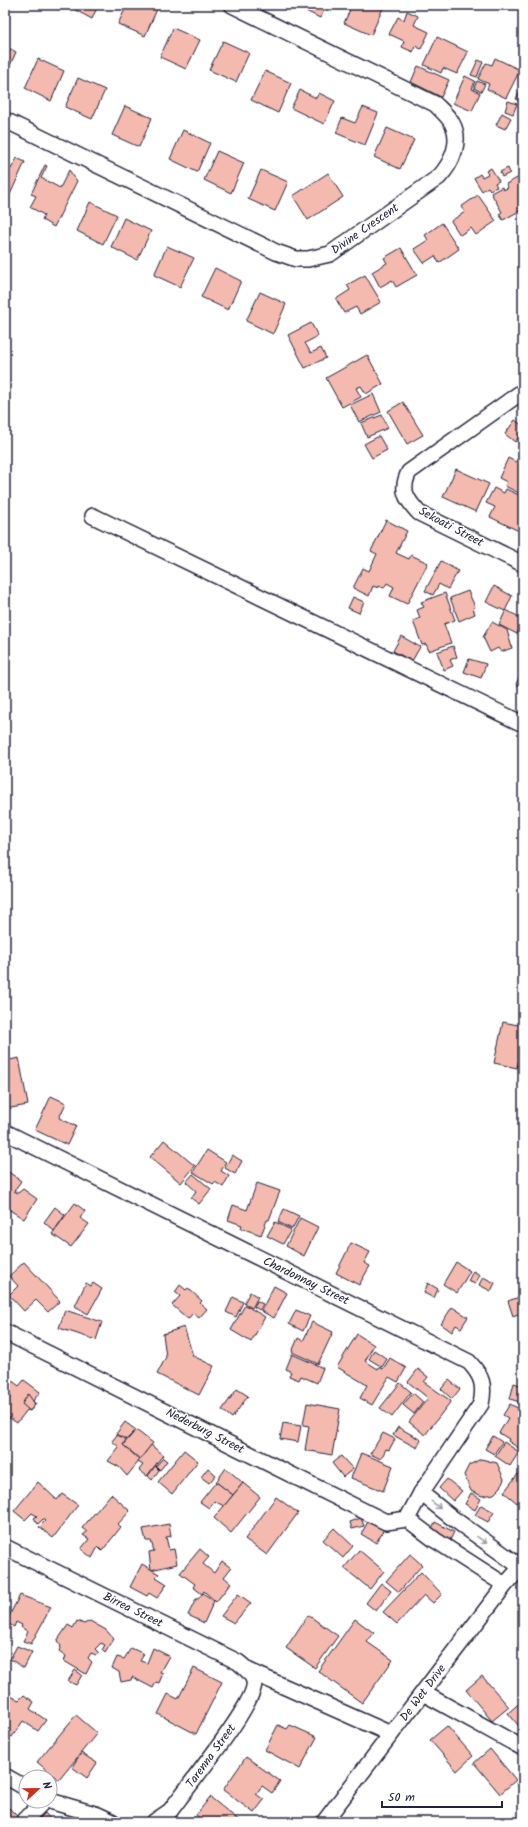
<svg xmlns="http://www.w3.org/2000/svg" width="528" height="1827" viewBox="0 0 528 1827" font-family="Kalam,sans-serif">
  <rect width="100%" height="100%" fill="#fff"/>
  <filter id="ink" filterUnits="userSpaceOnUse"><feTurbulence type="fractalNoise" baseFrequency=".025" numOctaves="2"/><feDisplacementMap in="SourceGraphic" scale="8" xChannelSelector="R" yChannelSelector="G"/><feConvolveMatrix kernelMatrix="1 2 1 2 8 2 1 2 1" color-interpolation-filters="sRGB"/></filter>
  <g filter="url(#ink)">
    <!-- building -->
    <g fill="#f4baaf" stroke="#22223b">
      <path d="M66,5H98L92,19Z"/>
      <path d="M127,5H154L158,7L145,36L118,24Z"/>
      <path d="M294,5H327L320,18Z"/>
      <path d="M352,5L384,6L371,35L344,23Z"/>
      <path d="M407,11L418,16L414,25L429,32L421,49L415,46L413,52L402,47L404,41L389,34L398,17L404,20Z"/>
      <path d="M173,28L200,40L186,69L160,57Z"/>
      <path d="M437,37L468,52L457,74L443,68L441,73L424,65Z"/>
      <path d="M223,41L249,53L236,82L209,70Z"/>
      <path d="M5,46L16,52L5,77Z"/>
      <path d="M495,58L520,70L506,98L487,89L489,84L478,79L486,63L492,65Z"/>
      <path d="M38,59L64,71L51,101L25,88Z"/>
      <path d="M478,60L483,62L477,77L471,75Z"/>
      <path d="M418,66L449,80L441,97L411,82Z"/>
      <path d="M265,71L291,83L278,113L251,100Z"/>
      <path d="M465,76L475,81L472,89L480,93L472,111L453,103Z"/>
      <path d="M78,78L105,90L92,119L65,107Z"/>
      <path d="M477,81L485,84L481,92L474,88Z"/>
      <path d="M523,84V103L516,99Z"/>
      <path d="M300,90L316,98L319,93L335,101L324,124L291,108Z"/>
      <path d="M508,101L517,104L513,114L505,111Z"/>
      <path d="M125,106L152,118L139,147L112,135Z"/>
      <path d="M363,107L378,113L365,145L336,133L342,118L355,123Z"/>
      <path d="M502,113L511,118L505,129L496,125Z"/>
      <path d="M387,128L414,140L400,169L374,157Z"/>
      <path d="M183,130L210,143L197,172L170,159Z"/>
      <path d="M217,151L244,163L231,193L204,180Z"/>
      <path d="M17,158L25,162L8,199L5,198V166L11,169Z"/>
      <path d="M45,165L47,166L41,178L60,188L69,170L77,181L54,227L42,220L44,215L30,207L36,196L31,194Z"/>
      <path d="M491,168L499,181L495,183L497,187L490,190L488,187L482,191L474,178L480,174L482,177L488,174L486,171Z"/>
      <path d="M508,168L510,173L502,177L500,172Z"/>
      <path d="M261,170L288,182L275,211L248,199Z"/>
      <path d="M328,173L343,197L308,220L293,196Z"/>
      <path d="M521,176L523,179V209L503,220L499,214L502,212L491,193L502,187L503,190L508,188L506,184Z"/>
      <path d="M478,195L496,221L476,235L471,228L460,235L451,221L465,212L461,207Z"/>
      <path d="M90,202L117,215L103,244L77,231Z"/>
      <path d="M124,218L151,231L137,260L111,247Z"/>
      <path d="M442,223L459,249L439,263L435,256L424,263L414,249L428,240L425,235Z"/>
      <path d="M167,246L194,258L180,287L154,275Z"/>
      <path d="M401,248L417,275L396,287L392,280L380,287L372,272L387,263L384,258Z"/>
      <path d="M215,268L241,281L228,310L201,297Z"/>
      <path d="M365,275L381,302L360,314L356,307L344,313L336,299L350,290L347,285Z"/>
      <path d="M260,292L286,304L273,334L246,321Z"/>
      <path d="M311,323L318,336L305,343L311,353L321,348L326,358L305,368L288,335Z"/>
      <path d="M367,355L383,384L366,394L361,386L356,388L361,397L342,407L326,378Z"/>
      <path d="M373,394L381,412L359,422L350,405Z"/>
      <path d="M403,402L423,435L407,444L388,411Z"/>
      <path d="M382,415L388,428L367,437L361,423Z"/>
      <path d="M515,420L523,426V431L515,442L505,434Z"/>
      <path d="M379,436L387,450L372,458L364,444Z"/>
      <path d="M508,458L516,462L517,459L523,462V495L505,486L507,482L499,478Z"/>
      <path d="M456,469L489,484L476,512L443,497Z"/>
      <path d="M494,488L504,493L506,489L523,497V528L521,532L490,517L495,507L486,503Z"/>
      <path d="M386,520L407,531L396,553L409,559L411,555L428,563L407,604L390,596L394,587L387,583L384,588L379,586L378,588L373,586L369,596L353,588L363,568L369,571L377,554L371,551Z"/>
      <path d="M441,561L458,571L448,589L439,584L433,595L425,591Z"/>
      <path d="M494,586L512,596L505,611L486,602Z"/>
      <path d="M468,591L475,607L473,608L475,614L459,621L450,598Z"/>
      <path d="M445,593L455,620L444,624L451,643L429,651L426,644L422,645L413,621L420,618L417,610L424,607L421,602Z"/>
      <path d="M353,597L364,602L359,613L348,608Z"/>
      <path d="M506,610L523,619L517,634L499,625Z"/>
      <path d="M492,622L507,630L512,648L501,652L498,648L490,652L483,637Z"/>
      <path d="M401,636L420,647L412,661L393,651Z"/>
      <path d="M453,646L457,657L450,660L453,666L444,670L437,652Z"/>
      <path d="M469,659L486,664L481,678L464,672Z"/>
      <path d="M523,669V688L516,684Z"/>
      <path d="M503,1022L523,1026V1040L517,1068L494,1063Z"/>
      <path d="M19,1058L28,1105L5,1109V1061Z"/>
      <path d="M51,1096L66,1103L59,1118L76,1126L67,1145L35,1130Z"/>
      <path d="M164,1140L195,1166L181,1183L150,1157Z"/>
      <path d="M207,1150L226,1162L221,1171L229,1176L223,1187L215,1182L213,1184L193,1172Z"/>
      <path d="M232,1155L242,1161L235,1174L225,1168Z"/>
      <path d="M6,1170L21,1181L14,1191L18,1193L23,1189L37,1199L24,1219L5,1207Z"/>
      <path d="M193,1174L211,1189L199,1204L191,1198L196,1191L186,1182Z"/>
      <path d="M257,1183L280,1191L269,1220H267L261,1235L241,1228L242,1225L228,1220L233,1205L247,1210Z"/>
      <path d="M75,1203L85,1211L80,1218L89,1224L71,1247L52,1234Z"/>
      <path d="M55,1207L65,1215L54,1231L44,1222Z"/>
      <path d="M284,1209L299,1216L292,1229L278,1222Z"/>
      <path d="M300,1218L318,1227L304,1256L286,1246Z"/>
      <path d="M275,1222L291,1230L283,1244L267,1236Z"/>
      <path d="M351,1243L370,1252L364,1263L370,1266L359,1285L336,1273Z"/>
      <path d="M24,1262L60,1301L48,1312L36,1300L24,1311L9,1295L18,1286L9,1276Z"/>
      <path d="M456,1262L470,1271L457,1293L443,1284Z"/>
      <path d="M473,1271L480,1275L475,1284L468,1281Z"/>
      <path d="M483,1277L495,1283L491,1291L479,1285Z"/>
      <path d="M86,1283L91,1286L93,1283L102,1289L88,1314L75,1306Z"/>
      <path d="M428,1283L438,1289L434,1298L424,1293Z"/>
      <path d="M180,1285L186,1290L188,1288L202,1301L200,1303L207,1309L199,1318L193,1313L188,1319L172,1305L180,1296L175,1292Z"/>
      <path d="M274,1286L287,1293L274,1318L261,1311Z"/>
      <path d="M250,1292L258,1297L252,1308L244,1303Z"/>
      <path d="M522,1296L523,1312L513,1316L508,1301Z"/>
      <path d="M233,1297L243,1302L236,1317L226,1312Z"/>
      <path d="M257,1301L263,1304L260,1310L254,1307Z"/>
      <path d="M245,1305L265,1317L251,1342L231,1330Z"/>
      <path d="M452,1307L468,1317L461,1328L456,1325L452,1332L441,1324Z"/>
      <path d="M65,1310L102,1322L96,1340L59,1328Z"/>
      <path d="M296,1310L310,1316L303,1331L289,1324Z"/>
      <path d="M312,1322L333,1332L318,1364L292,1352L298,1338L303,1341Z"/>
      <path d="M184,1327L193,1356L214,1366L199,1395L157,1374L166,1357L163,1334Z"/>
      <path d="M357,1334L374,1345L365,1361L378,1369L379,1367L383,1369L390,1358L406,1368L398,1382L389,1377L372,1405L360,1398L367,1385L337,1367Z"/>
      <path d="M374,1350L387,1359L382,1367L369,1359Z"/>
      <path d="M292,1354L323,1368L317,1383L301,1376L299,1380L289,1376L291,1372L286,1369Z"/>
      <path d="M418,1369L428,1377L424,1382L451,1401L425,1435L409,1422L428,1398L408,1382Z"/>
      <path d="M5,1377L10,1380L5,1386Z"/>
      <path d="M11,1380L19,1386L24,1380L40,1392L33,1401L36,1404L30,1411L27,1410L17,1423L5,1415V1404L11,1396L5,1389Z"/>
      <path d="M449,1380L460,1389L452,1399L441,1389Z"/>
      <path d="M400,1383L411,1392L392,1417L380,1408Z"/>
      <path d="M514,1383L523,1386V1403L510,1399Z"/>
      <path d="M237,1389L248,1396L232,1418L222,1410Z"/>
      <path d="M413,1393L423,1402L414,1414L403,1405Z"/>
      <path d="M28,1394L35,1404L30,1411L22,1404Z"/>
      <path d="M307,1403L340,1409L332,1455L305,1450L309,1426L303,1425Z"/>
      <path d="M510,1404L523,1411V1451L508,1441L509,1439L499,1433L508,1418L503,1415Z"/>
      <path d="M125,1422L136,1430L126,1440L116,1434Z"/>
      <path d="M283,1423L301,1426L298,1442L280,1439Z"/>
      <path d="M398,1427L421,1440L417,1448L393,1435Z"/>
      <path d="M136,1430L153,1443L140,1459L123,1445Z"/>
      <path d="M383,1433L395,1439L389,1450L386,1449L381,1459L370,1454Z"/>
      <path d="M117,1435L126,1439L123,1445L140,1460L127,1476L119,1467L108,1461L119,1447L112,1441Z"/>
      <path d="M493,1436L502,1442L494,1454L485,1449Z"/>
      <path d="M504,1442L519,1452L510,1466L495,1456Z"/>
      <path d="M151,1445L163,1455L147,1476L139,1470L143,1465L138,1462Z"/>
      <path d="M184,1450L198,1461L172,1494L158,1482Z"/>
      <path d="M361,1453L393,1466L383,1491L351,1478Z"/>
      <path d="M341,1456L353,1469L343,1477L332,1463Z"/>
      <path d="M163,1458L167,1461L160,1470L156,1466Z"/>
      <path d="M481,1459L497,1463L504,1479L501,1487L494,1494L482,1496L471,1491L464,1475L469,1465Z"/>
      <path d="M155,1466L159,1470L152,1480L148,1476Z"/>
      <path d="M208,1468L216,1475L209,1483L201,1477Z"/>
      <path d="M226,1468L243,1483L233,1495L216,1482Z"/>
      <path d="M518,1474L523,1477V1495L517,1503L504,1492Z"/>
      <path d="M447,1479L462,1491L453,1501L439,1488Z"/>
      <path d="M38,1482L57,1500L62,1494L78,1505L53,1538L39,1527L45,1521L43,1519L38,1524L34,1518L37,1516L32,1513L25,1520L14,1511Z"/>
      <path d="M216,1482L233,1495L224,1506L214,1501L209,1508L200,1502Z"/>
      <path d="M243,1483L260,1497L231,1533L214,1518Z"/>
      <path d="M471,1493L481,1499L475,1510L465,1504Z"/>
      <path d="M111,1494L130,1511L118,1524L121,1527L102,1551L98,1547L92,1558L81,1549L89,1539L83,1535L87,1532L82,1528Z"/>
      <path d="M276,1497L298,1513L267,1555L245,1539Z"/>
      <path d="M481,1505L494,1512L488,1522L475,1515Z"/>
      <path d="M361,1518L364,1526L352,1529L350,1522Z"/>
      <path d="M369,1520L384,1529L376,1543L361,1534Z"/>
      <path d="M435,1522L454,1532L449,1542L430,1533Z"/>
      <path d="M169,1524L171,1536L166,1537L169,1550L174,1549L177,1564L151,1570L149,1552L154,1551L151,1541H146L143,1529Z"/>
      <path d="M334,1528L353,1546L343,1558L323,1540Z"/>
      <path d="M200,1549L209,1557L203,1564L214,1573L222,1561L231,1568L224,1577L231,1583L216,1602L204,1591L202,1594L193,1587L195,1584L180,1573Z"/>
      <path d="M359,1550L384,1571L370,1589L344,1568Z"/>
      <path d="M410,1554L422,1565L399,1592L386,1581Z"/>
      <path d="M142,1564L159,1574L156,1577L167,1584L157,1598L149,1593L147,1596L130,1587Z"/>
      <path d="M421,1572L442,1594L433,1603L424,1595L397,1624L383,1612Z"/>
      <path d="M381,1583L391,1591L376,1611L366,1603Z"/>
      <path d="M203,1593L214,1601L204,1623L188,1615L196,1599H198Z"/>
      <path d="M238,1594L251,1603L234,1623L221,1616Z"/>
      <path d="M20,1595L51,1607L31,1644L23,1641L28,1632L21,1627L22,1625L16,1622L14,1627L6,1622Z"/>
      <path d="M308,1615L338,1636L315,1668L286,1648Z"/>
      <path d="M355,1619L374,1633L367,1642L393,1660L362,1703L318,1671Z"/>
      <path d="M77,1621L84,1624L90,1621L106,1630L114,1639L105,1653L102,1650L105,1645L101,1643L95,1649L99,1653L96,1655L91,1653L88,1658L92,1662L86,1674L64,1661L66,1656L59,1651L61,1646L57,1641L68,1625L73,1628Z"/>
      <path d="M17,1646L32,1652L24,1668L10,1659Z"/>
      <path d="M131,1648L144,1654L140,1661L147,1663L153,1648L169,1656L160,1672L163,1673L159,1683L156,1682L153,1688L132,1677L131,1680L121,1682L119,1672L112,1668L117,1657L124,1659Z"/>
      <path d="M194,1668L222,1682L196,1734L158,1714L168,1694L178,1699Z"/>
      <path d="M75,1670L82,1675L76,1685L68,1681Z"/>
      <path d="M482,1676L509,1707L492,1721L466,1690Z"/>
      <path d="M5,1687L11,1692L8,1695L19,1700L24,1695L34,1702L30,1709L46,1720L38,1731L23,1721L12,1737L5,1732Z"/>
      <path d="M523,1700V1731L508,1713Z"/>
      <path d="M76,1715L97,1733L59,1780L37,1762Z"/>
      <path d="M278,1725L287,1729L290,1725L317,1737L300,1769L265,1750Z"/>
      <path d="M447,1726L473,1756L457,1771L430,1740Z"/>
      <path d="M490,1749L516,1780L500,1794L474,1763Z"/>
      <path d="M81,1753L97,1763L87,1778L72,1767Z"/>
      <path d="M246,1757L280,1781L272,1793L262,1786L256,1794L264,1800L254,1813L223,1790Z"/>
      <path d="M523,1777V1792L516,1783Z"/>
      <path d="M210,1797L241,1822H204L196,1815Z"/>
      <path d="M5,1804L21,1820L19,1822H5Z"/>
      <path d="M45,1813L53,1822H36Z"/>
      <path d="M194,1817L202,1822H191Z"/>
    </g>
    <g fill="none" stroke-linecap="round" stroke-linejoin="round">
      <defs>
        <g id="street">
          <path d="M5,120L276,252L296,259H308L330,254L439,177C452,163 462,141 452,123C448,116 441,110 435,104L232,5"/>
          <path d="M523,391L409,472C400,490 406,499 419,513L523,564"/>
          <path d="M93,516L523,724"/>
          <path d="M5,1132L469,1362C482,1376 485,1385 481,1404L421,1493L407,1519L386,1522L5,1332"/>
          <path d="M421,1493L451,1517L521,1567"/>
          <path d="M407,1519L435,1540L505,1585"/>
          <path d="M5,1547L238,1662C244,1667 252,1673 254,1681C258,1700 193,1780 179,1799L170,1811L154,1822"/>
          <path d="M247,1670L391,1734"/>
          <path d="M423,1693L523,1748"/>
          <path d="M5,1776L26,1788"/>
          <path d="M50,1801L98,1815L113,1822"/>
          <path d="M23,1822L44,1801"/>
          <path d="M324,1822L505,1585L523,1565"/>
        </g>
      </defs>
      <!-- street casing -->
      <use href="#street" stroke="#22223b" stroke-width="18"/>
      <!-- street -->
      <use href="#street" stroke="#fff" stroke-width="15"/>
    </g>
    <!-- one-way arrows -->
    <defs><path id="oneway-shaft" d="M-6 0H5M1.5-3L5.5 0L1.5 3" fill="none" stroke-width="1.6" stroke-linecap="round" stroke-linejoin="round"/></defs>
    <g stroke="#9c9ca7">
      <use href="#oneway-shaft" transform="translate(436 1505) rotate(39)"/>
      <use href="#oneway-shaft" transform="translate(482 1540) rotate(35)"/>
    </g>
  </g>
  <g text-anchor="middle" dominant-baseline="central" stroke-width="3" stroke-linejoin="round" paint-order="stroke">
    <!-- street labels -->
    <g font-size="12" fill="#22223b" stroke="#fff">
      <text transform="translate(365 229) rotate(-35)">Divine Crescent</text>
      <text transform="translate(451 527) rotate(28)">Sekoati Street</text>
      <text transform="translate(306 1281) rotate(26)">Chardonnay Street</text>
      <text transform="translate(205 1431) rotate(27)">Nederburg Street</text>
      <text transform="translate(133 1610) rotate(26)">Birrea Street</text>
      <text transform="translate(423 1693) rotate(-53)">De Wet Drive</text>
      <text transform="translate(211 1756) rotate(-54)">Tarenna Street</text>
    </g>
  </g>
  <!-- margin -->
  <rect width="528" height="1827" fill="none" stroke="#fff" stroke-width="20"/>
  <rect x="10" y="10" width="508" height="1807" fill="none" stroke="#22223b" stroke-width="1.5" filter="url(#ink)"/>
  <!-- north arrow -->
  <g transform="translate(38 1789) rotate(68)"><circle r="19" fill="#ffffff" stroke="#a7a7b1"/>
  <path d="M0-3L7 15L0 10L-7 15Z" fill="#c8321e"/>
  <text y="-6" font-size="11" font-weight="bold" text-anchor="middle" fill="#22223b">N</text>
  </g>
  <!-- scale -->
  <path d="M382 1801v6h120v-6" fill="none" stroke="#22223b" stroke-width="2"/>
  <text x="388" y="1801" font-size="12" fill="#22223b" stroke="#ffffff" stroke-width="3" paint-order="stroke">50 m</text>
</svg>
